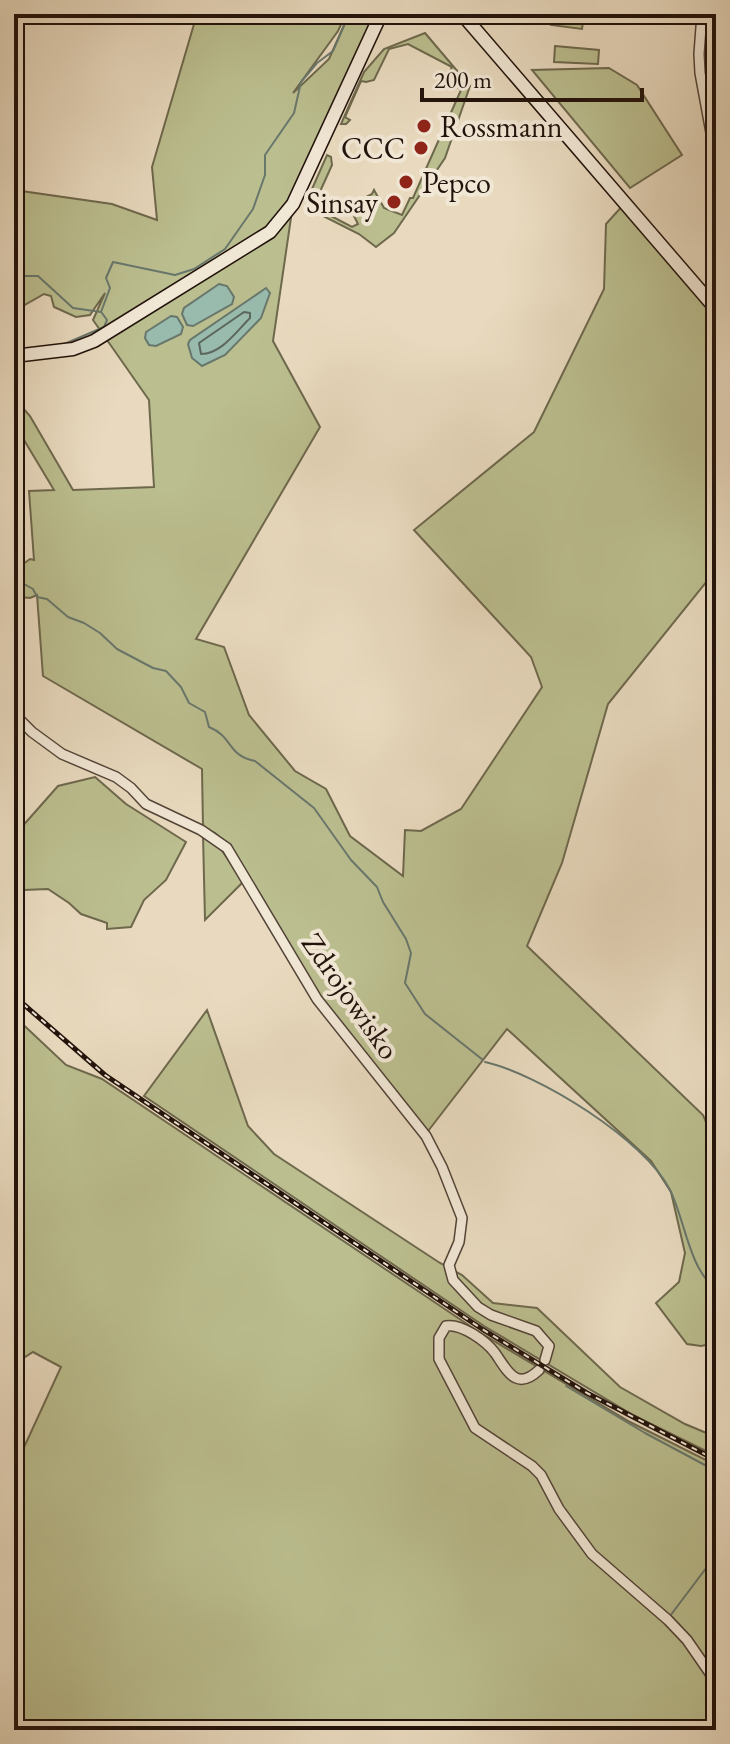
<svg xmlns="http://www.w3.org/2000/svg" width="730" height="1744" viewBox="0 0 730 1744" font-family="'EB Garamond',serif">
  <rect width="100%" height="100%" fill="#e9dabf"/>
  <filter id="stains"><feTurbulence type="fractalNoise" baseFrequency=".0025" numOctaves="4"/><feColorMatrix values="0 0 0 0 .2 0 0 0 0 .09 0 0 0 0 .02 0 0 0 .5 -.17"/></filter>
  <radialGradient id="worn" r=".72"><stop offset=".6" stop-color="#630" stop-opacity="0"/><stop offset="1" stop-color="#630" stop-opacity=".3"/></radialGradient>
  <!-- green -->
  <g fill="#bbbe8f" stroke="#6e684d" stroke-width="2">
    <path d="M197,14H346L338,31L293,93L329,59L349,14H381L293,204L273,341L320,427L196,639L224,647L249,715L295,771L326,789L350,836L403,876L405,830L421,831L461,809L542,687L531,657L414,530L534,432L604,289L606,224L625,203L716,309V570L608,704L562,863L527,946L703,1115L716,1145V1343L701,1346L687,1344L656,1303L679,1282L685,1253L671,1192L651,1161L507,1029L425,1135L317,999L232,848L215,833L203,827L202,769L43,676L37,595L30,598L20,597L15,584L19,567L30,559L34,560L29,491L54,490L18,430L14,428V398L30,416L73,490L154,487L149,400L93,320L105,293L90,315L76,317L54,307L51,296L44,294L14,311V190L112,204L157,220L152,167Z"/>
    <path d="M553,14H584L582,29L551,25Z"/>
    <path d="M425,33L470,86L445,158L394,233L376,247L359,234L307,208L308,198L327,155L331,157L332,165L318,196L329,215L352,227L358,224L349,206L372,194L374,190L384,208L402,215L410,198H413L461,90L446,80L452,67L408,44L389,49L374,80L366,82L361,81L345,117L350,120L346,124H341L364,72L384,49Z"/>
    <path d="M555,46L599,50L598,64L554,62Z"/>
    <path d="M609,68L637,85L682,155L630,188L532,70Z"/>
    <path d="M95,777L126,804L186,842L166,880L144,900L131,927L107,929V923L81,914L69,903L48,889L24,890L14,865L20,829L58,786Z"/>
    <path d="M203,835L219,846L243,882L205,920Z"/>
    <path d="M207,1010L248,1126L274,1154L440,1263L462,1275L493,1303L537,1308L620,1387L685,1424L716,1437V1456L633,1415L484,1326L144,1096Z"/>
    <path d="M14,1016L66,1065L102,1079L479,1332L630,1422L716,1465V1719L695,1722L673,1730H14V1469L61,1367L33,1352L14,1364Z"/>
  </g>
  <!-- water -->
  <g fill="#98bbad" stroke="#68776c" stroke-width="2">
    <path d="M219,284L227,286L234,297L232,304L193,326L187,325L182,314L184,308Z"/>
    <path d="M266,288L270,293L261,318L225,355L202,366L192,358L188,344L190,340Z"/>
    <path d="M171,316L177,317L183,327L181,334L156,346L149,345L145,338L146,332Z"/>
  </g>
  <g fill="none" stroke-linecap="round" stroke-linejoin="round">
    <!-- shore -->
    <path stroke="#5c665c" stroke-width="2" d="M244,312L250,313V318C236,332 221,354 201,354L199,343Z"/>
    <!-- stream -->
    <g stroke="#68776c" stroke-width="2">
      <path d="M14,283L25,276H38L73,308L101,312"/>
      <path d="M101,312L110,288L106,278L113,262L175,275L194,269L225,249L253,209L265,175V155L294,113L301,82L317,63L333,51L349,14"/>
      <path d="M62,345L104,327L107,320L102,313"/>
      <path d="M14,566L24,584L33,589L37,597L47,599L68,617L84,623L100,633L117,649L153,668L166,671L181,687L189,703L205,712L209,727C234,737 226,755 255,761L314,808L351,860L377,887L383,902L406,939L411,953L405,983L425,1014L483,1060"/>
      <path d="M485,1062C539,1074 645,1140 670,1190C685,1220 689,1269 716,1289"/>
      <path d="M566,1386L645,1433L716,1471"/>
      <path d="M670,1616L716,1555"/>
    </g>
    <defs>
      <g id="street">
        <path d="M702,14L699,54L700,73L716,160"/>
        <path d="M14,714L32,732L62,754L116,777L131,788L146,804L201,830L227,848L317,999L426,1136L442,1167L462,1218L459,1242L449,1265L453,1280L478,1307L491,1315L536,1331L549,1346L545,1360"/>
        <path d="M539,1370C516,1392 507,1370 495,1353C486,1341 461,1323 446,1326L439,1338V1359L475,1428L532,1466L541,1475L559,1509L592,1554L668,1620L687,1640L716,1682"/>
      </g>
      <g id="secondary">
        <path d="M462,14L716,309"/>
        <path d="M14,356L73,349L94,341L270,232L293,204L381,14"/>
      </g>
    </defs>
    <!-- street casing -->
    <use href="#street" stroke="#534438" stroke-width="12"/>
    <!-- secondary casing -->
    <use href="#secondary" stroke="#21120b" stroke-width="15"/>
    <!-- street -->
    <use href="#street" stroke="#f1e7d5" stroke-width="9"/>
    <!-- secondary -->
    <use href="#secondary" stroke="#f1e7d5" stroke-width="12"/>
    <defs>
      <path id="rail" d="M14,996L105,1075L482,1329L587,1393L716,1460"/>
    </defs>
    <!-- rail casing -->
    <use href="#rail" stroke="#21120b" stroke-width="5"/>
    <!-- rail -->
    <use href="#rail" stroke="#f1e7d5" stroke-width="2" stroke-dasharray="6" stroke-linecap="butt"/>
  </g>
  <!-- markers -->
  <g fill="#8f2418" stroke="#f1e7d5" stroke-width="3">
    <circle cx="424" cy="126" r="8"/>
    <circle cx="421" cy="148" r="8"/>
    <circle cx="406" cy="182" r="8"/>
    <circle cx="394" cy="202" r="8"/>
  </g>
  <g text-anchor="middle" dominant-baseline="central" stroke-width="8" stroke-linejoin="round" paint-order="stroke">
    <!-- poi labels -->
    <g font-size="30" fill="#21120b" stroke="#f1e7d5" text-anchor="start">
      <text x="440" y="126">Rossmann</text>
      <text x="405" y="148" text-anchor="end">CCC</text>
      <text x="422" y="182">Pepco</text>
      <text x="378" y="202" text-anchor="end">Sinsay</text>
    </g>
    <!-- street labels -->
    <g font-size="30" fill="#21120b" stroke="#f1e7d5">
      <text transform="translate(351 996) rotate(55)">Zdrojowisko</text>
    </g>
  </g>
  <!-- margin -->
  <rect width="730" height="1744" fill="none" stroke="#e9dabf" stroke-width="48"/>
  <rect x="16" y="16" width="698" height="1712" fill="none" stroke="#21120b" stroke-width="4"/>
  <rect x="24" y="24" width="682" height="1696" fill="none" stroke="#21120b" stroke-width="2"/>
  <!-- scale -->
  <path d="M422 88v12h220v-12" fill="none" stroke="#21120b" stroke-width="4"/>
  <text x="434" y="88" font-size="24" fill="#21120b" stroke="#f1e7d5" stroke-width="6" paint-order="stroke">200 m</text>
  <rect width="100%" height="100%" filter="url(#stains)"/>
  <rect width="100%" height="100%" fill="url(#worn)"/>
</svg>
